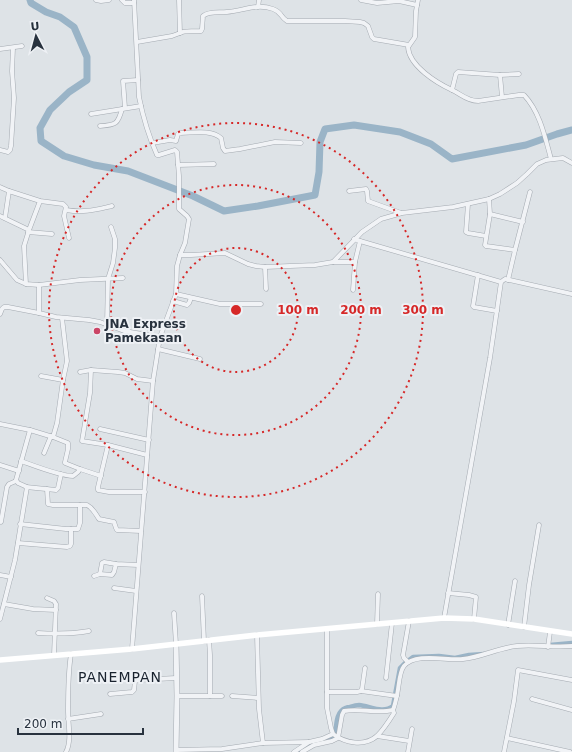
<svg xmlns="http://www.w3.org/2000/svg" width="572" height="752" viewBox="0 0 572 752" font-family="'DejaVu Sans',sans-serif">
  <rect width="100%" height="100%" fill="#dee3e7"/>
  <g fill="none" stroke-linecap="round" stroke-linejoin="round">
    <!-- canal -->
    <g stroke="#9ab4c7" stroke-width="4.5">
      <path d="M550,645L572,643"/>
      <path d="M299,752L310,744L333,738C338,730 334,718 341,711C343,709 347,707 350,707C353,706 356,705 359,705C370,706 383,714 393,706L400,668L405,663L413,657L439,656L455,658L469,655L484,654"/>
    </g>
    <!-- river -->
    <path stroke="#9ab4c7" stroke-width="7" d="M30,0L31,3L46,12L60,17L74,27L87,57V80L69,92L50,110L40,128L41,141L64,156L94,165L128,171L193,196L224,211L258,206L315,195L319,172L320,142L325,129L354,125L400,132L431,144L452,159L526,145L557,134L572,130"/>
    <defs>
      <g id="minor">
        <path d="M96,0L101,1L109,0"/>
        <path d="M122,0L125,3H134"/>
        <path d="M134,0L139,97C143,117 149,137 157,155H159L175,150L177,152L179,176V209L187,216L189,219L185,243L180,255"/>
        <path d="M361,0L377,3L399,1L417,5"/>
        <path d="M418,0L416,11L415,37L408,47C409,66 437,83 452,90C461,94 467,101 478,101L519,95H524C540,112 545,137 551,159"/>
        <path d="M258,7L259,0"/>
        <path d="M180,33C185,30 194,32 201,31L202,29L203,16C209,11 219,13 227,12C243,11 256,3 273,9C282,12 280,17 287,21H345L360,22L364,23L368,26L372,37L374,39L409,45"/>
        <path d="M137,42L172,36L180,33L179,0"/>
        <path d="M0,49L22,46"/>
        <path d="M500,75L502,97"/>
        <path d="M452,90L456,74L458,72L500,75L519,74"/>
        <path d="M125,108L123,81L138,80"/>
        <path d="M91,114L141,106"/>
        <path d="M100,126C116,125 118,124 122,109"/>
        <path d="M152,143L170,140L176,141L178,134L181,133C193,133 211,129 221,138L223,148L225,151L240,149L275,142L301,143"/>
        <path d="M0,150L8,152L10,150L11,146L14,98L12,71L13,48"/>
        <path d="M178,165L214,164"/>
        <path d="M0,187L9,191"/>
        <path d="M349,191L366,189L367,191L368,201L401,213"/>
        <path d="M489,199L490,214L485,245L486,246L515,250"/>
        <path d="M468,204L466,232L468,233L486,236"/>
        <path d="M66,210C84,213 94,210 112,206"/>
        <path d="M490,214L523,222"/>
        <path d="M0,216L29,230L24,246L26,284"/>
        <path d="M5,218L9,191L40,201L63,204L66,207L64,216L69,238"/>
        <path d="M29,230L40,201"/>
        <path d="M28,232L52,234"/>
        <path d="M354,239L360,241L501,282"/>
        <path d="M0,260L17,280L26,284L39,285L80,280L123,278"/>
        <path d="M333,262L362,232L381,219L402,213L453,207L489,199L500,194L517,183L527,174L537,164L546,160L563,158L572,163"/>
        <path d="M265,267L266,289"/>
        <path d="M478,275L473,306L474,307L497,311"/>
        <path d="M508,280L515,250L530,192"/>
        <path d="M353,290L355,262L360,241"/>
        <path d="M176,294L220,304H261"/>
        <path d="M173,301L187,305L189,303L191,298"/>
        <path d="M39,313V285"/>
        <path d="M0,314L2,309L4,307H8L39,313L56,317L89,320L100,322L124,331L160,337"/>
        <path d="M62,318L67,361L63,380"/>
        <path d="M107,324L108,279L113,263L115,248V239L111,227"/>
        <path d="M158,349L200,359"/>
        <path d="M91,370L90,393L82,441L108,445L147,455"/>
        <path d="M80,372L91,370L118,372L125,373L137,379L153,381"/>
        <path d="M0,424L30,430"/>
        <path d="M100,429L149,440"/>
        <path d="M53,437L68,443V449L65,462V463L80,469"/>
        <path d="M108,445L98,487V490L109,492H145"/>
        <path d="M44,453L51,436"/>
        <path d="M21,461C35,466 60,476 73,476L78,472L80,469L101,476"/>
        <path d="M0,465L19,471"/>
        <path d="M26,487L56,490L58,488L61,474"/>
        <path d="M47,489L48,504L53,505H87C93,508 95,513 99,519L114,522L116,528L117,530L141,531"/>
        <path d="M1,522L7,487L9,484L16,481"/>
        <path d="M20,524L66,529H78L80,523V505"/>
        <path d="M18,543L67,547L70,546L71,544V529"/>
        <path d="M100,574L102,563L104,562L116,564L138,565"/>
        <path d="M0,575L11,577"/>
        <path d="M94,576L100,574L112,575L114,572L116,564"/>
        <path d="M114,588L136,591"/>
        <path d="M448,593L469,595L476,597L474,619"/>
        <path d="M202,596L204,641"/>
        <path d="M47,598L54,601L56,604L54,655"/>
        <path d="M4,604L33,609L56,610"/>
        <path d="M174,613L176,644"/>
        <path d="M444,618L490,358L501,282L505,279L572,294"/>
        <path d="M0,619L15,560L27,487L18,483L16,480L30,430L53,437L57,423L63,380L41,376"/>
        <path d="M377,624L378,594"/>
        <path d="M508,625L515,581"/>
        <path d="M524,627L529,585L539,525"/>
        <path d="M327,629V708L331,728L333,734"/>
        <path d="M38,633C55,634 72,634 89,631"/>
        <path d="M257,635L259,709L263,743L309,742"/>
        <path d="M209,640L210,655V696"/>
        <path d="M548,647L550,632"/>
        <path d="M132,649L153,381L160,337L176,294L177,266L180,255H191L225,253L248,264L256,266L265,267L315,265L333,262H355"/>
        <path d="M408,662L404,658L403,655L409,621"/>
        <path d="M386,678L392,623"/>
        <path d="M361,691L397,696"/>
        <path d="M327,692H357L361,691L362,689L365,668"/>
        <path d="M110,694L132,692L134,690L135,681L138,680L176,678"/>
        <path d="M177,696H222"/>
        <path d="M232,696L258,698"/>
        <path d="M532,699L572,710"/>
        <path d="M68,719L101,714"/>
        <path d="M377,736L409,741"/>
        <path d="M507,738L570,752"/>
        <path d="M176,750L222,749L263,743"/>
        <path d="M66,752C72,741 68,724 68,711C68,692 68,673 71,654"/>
        <path d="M294,752L309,742L322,739L333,734C345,743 364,747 377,736C383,730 389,721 394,713L393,710"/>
        <path d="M302,752L314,745L332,741L338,738L342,715L344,711C360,708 377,714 393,710C395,705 396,700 397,695C399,687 399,672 404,666C416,652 447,661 463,659C482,657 498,648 517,646C535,644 553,648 572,646"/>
        <path d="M408,752L412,729"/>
        <path d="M504,752L514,701L518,670L572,680"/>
      </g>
      <path id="tertiary" d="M176,644L177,696L176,752"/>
    </defs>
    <!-- minor casing -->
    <use href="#minor" stroke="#a4aab1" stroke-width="5"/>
    <!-- tertiary casing -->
    <use href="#tertiary" stroke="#a4aab1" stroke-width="6"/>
    <!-- minor -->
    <use href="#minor" stroke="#f1f3f6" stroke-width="4"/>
    <!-- tertiary -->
    <use href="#tertiary" stroke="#f1f3f6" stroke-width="5"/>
    <!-- secondary -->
    <path stroke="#fff" stroke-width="5.5" d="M0,660L132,649L257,635L444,618L474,619L572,634"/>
  </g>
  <!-- distance rings -->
  <g fill="none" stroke="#d62828" stroke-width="2" stroke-dasharray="2 4">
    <circle cx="236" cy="310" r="62"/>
    <circle cx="236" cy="310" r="125"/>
    <circle cx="236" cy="310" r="187"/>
  </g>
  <!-- markers -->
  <circle fill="#cb4566" stroke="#eef1f5" stroke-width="1.5" cx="97" cy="331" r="4"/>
  <g text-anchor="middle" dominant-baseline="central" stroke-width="4" stroke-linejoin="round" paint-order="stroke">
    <!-- poi labels -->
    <g font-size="12" font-weight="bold" fill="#28323e" stroke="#eef1f5" text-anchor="start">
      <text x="105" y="324">JNA Express<tspan x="105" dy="14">Pamekasan</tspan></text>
    </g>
    <!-- quarter labels -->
    <g font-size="14" letter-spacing="1" fill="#1a232f" stroke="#eef1f5">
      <text x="120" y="677">PANEMPAN</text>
    </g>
  </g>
  <circle cx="236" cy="310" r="6" fill="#d62828" stroke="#eef1f5" stroke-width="2"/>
  <g font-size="12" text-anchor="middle" font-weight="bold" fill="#d62828" stroke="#eef1f5" stroke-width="4" stroke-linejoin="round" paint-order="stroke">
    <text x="298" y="314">100 m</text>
    <text x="361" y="314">200 m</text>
    <text x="423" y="314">300 m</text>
  </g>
  <!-- north arrow -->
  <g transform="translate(36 36) rotate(354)" stroke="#eef1f5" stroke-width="3" paint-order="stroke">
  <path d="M0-3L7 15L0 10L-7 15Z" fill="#28323e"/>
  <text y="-6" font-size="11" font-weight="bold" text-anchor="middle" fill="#28323e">U</text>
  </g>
  <!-- scale -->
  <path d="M18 728v6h125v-6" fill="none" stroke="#28323e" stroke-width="2"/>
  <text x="24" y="728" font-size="12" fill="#28323e" stroke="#eef1f5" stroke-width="3" paint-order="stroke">200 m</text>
</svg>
